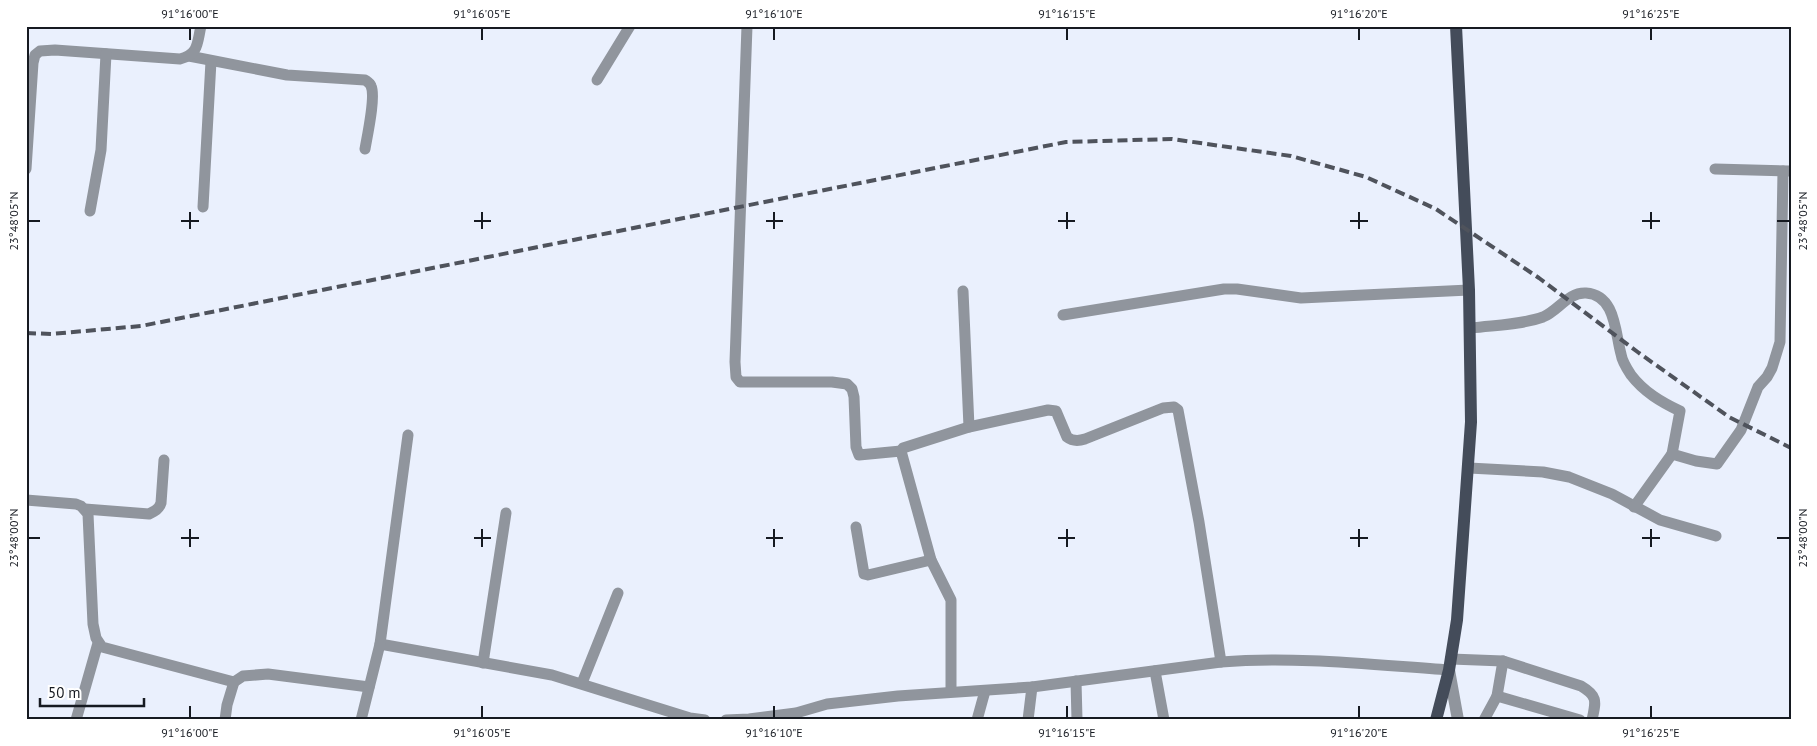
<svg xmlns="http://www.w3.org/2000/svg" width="1817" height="746" viewBox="0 0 1817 746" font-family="'PT Sans',sans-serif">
  <rect width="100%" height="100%" fill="#eaf0fd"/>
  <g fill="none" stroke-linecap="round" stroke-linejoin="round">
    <!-- minor -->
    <g stroke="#90959d" stroke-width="11">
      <path d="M747,26L735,362L736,377L740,382H832L847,384L852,389L854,397L856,447L859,455L901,451"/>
      <path d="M189,56L287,75L365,80C368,82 370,83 371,86C376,96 367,137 365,149"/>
      <path d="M597,80L630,26"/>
      <path d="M26,169L33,63L35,55L40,51L55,50L180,59C199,54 197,43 201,26"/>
      <path d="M1715,169L1789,171"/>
      <path d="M203,207L211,61"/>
      <path d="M90,211L101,150L106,54"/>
      <path d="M963,291L969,427"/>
      <path d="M1063,315L1224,289H1237L1301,298L1469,290"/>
      <path d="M1471,328C1494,325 1521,325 1543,317C1558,311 1568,292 1586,293C1616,295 1615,333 1621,354C1622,361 1627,369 1631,375C1644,392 1661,402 1680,411L1672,454"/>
      <path d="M1469,468L1543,472L1569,477L1612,494L1660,520L1716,536"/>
      <path d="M26,500L76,504L81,506L88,514L93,624L96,638L102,647L234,682"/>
      <path d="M1634,507L1672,454L1696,461L1717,464L1741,430L1758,387L1767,377L1772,368L1780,342L1783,171"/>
      <path d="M85,509L149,514C155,511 159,509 161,503L164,460"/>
      <path d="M856,527L864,574L868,575L931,560"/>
      <path d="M380,644L552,675L690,718L705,720"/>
      <path d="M1451,659L1503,661L1581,686C1598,696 1596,701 1592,720"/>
      <path d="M483,663L506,513"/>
      <path d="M1155,671L1164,720"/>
      <path d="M1076,681L1077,720"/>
      <path d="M582,683L618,593"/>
      <path d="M951,691V600L931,560L901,451L903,448L969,427L1048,410L1056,411L1067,437C1072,441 1079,441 1085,439L1163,408L1174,407L1178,410L1199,522L1221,662"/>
      <path d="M1497,696L1580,720"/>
      <path d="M76,720L98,643"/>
      <path d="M225,720L227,705L234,682L243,676L268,674L369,687"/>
      <path d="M361,720L380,644L408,435"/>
      <path d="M726,720L749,719L796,713L827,704L898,696L1032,687L1221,662C1297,656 1374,665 1449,670"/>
      <path d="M977,720L985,691"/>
      <path d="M1028,720L1032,687"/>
      <path d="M1484,720L1497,696L1503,661"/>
    </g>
    <!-- tertiary -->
    <path stroke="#90959d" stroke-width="12" d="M1449,670L1458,720"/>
    <!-- primary -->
    <path stroke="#444c5a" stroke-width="12" d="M1436,720L1449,670L1457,620L1471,422L1469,290L1456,26"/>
    <!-- rail -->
    <path stroke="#4f535c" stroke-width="4" stroke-dasharray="10 5" stroke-linecap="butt" d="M26,333L51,334L141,326L1066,142L1172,139L1291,156L1366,177L1436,209L1539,278L1639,353L1729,417L1791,448"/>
  </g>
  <!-- ticks -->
  <path fill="none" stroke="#161a21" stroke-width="2" d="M190,28V40M482,28V40M774,28V40M1067,28V40M1359,28V40M1651,28V40M190,212V229M482,212V229M774,212V229M1067,212V229M1359,212V229M1651,212V229M28,221H40M181,221H199M474,221H491M766,221H783M1058,221H1075M1350,221H1368M1642,221H1660M1777,221H1790M190,529V547M482,529V547M774,529V547M1067,529V547M1359,529V547M1651,529V547M28,538H40M181,538H199M474,538H491M766,538H783M1058,538H1075M1350,538H1368M1642,538H1660M1777,538H1790M190,706V718M482,706V718M774,706V718M1067,706V718M1359,706V718M1651,706V718"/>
  <!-- border -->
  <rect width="1817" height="746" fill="none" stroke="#ffffff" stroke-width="55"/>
  <!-- scale -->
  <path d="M40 698v8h104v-8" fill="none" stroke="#161a21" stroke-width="2.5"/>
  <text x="48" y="698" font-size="15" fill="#161a21" stroke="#ffffff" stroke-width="4" paint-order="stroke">50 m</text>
  <rect x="28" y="28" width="1762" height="690" fill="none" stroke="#161a21" stroke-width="2"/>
  <g font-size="12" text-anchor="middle" fill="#161a21">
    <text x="190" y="18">91°16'00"E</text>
    <text x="482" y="18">91°16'05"E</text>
    <text x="774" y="18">91°16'10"E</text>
    <text x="1067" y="18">91°16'15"E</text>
    <text x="1359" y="18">91°16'20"E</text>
    <text x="1651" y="18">91°16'25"E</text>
    <text transform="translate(14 221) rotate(-90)" y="4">23°48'05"N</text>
    <text transform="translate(1803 221) rotate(-90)" y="4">23°48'05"N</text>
    <text transform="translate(14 538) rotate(-90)" y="4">23°48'00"N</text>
    <text transform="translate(1803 538) rotate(-90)" y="4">23°48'00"N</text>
    <text x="190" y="737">91°16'00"E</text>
    <text x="482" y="737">91°16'05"E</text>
    <text x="774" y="737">91°16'10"E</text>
    <text x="1067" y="737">91°16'15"E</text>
    <text x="1359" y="737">91°16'20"E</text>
    <text x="1651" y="737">91°16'25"E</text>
  </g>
</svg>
